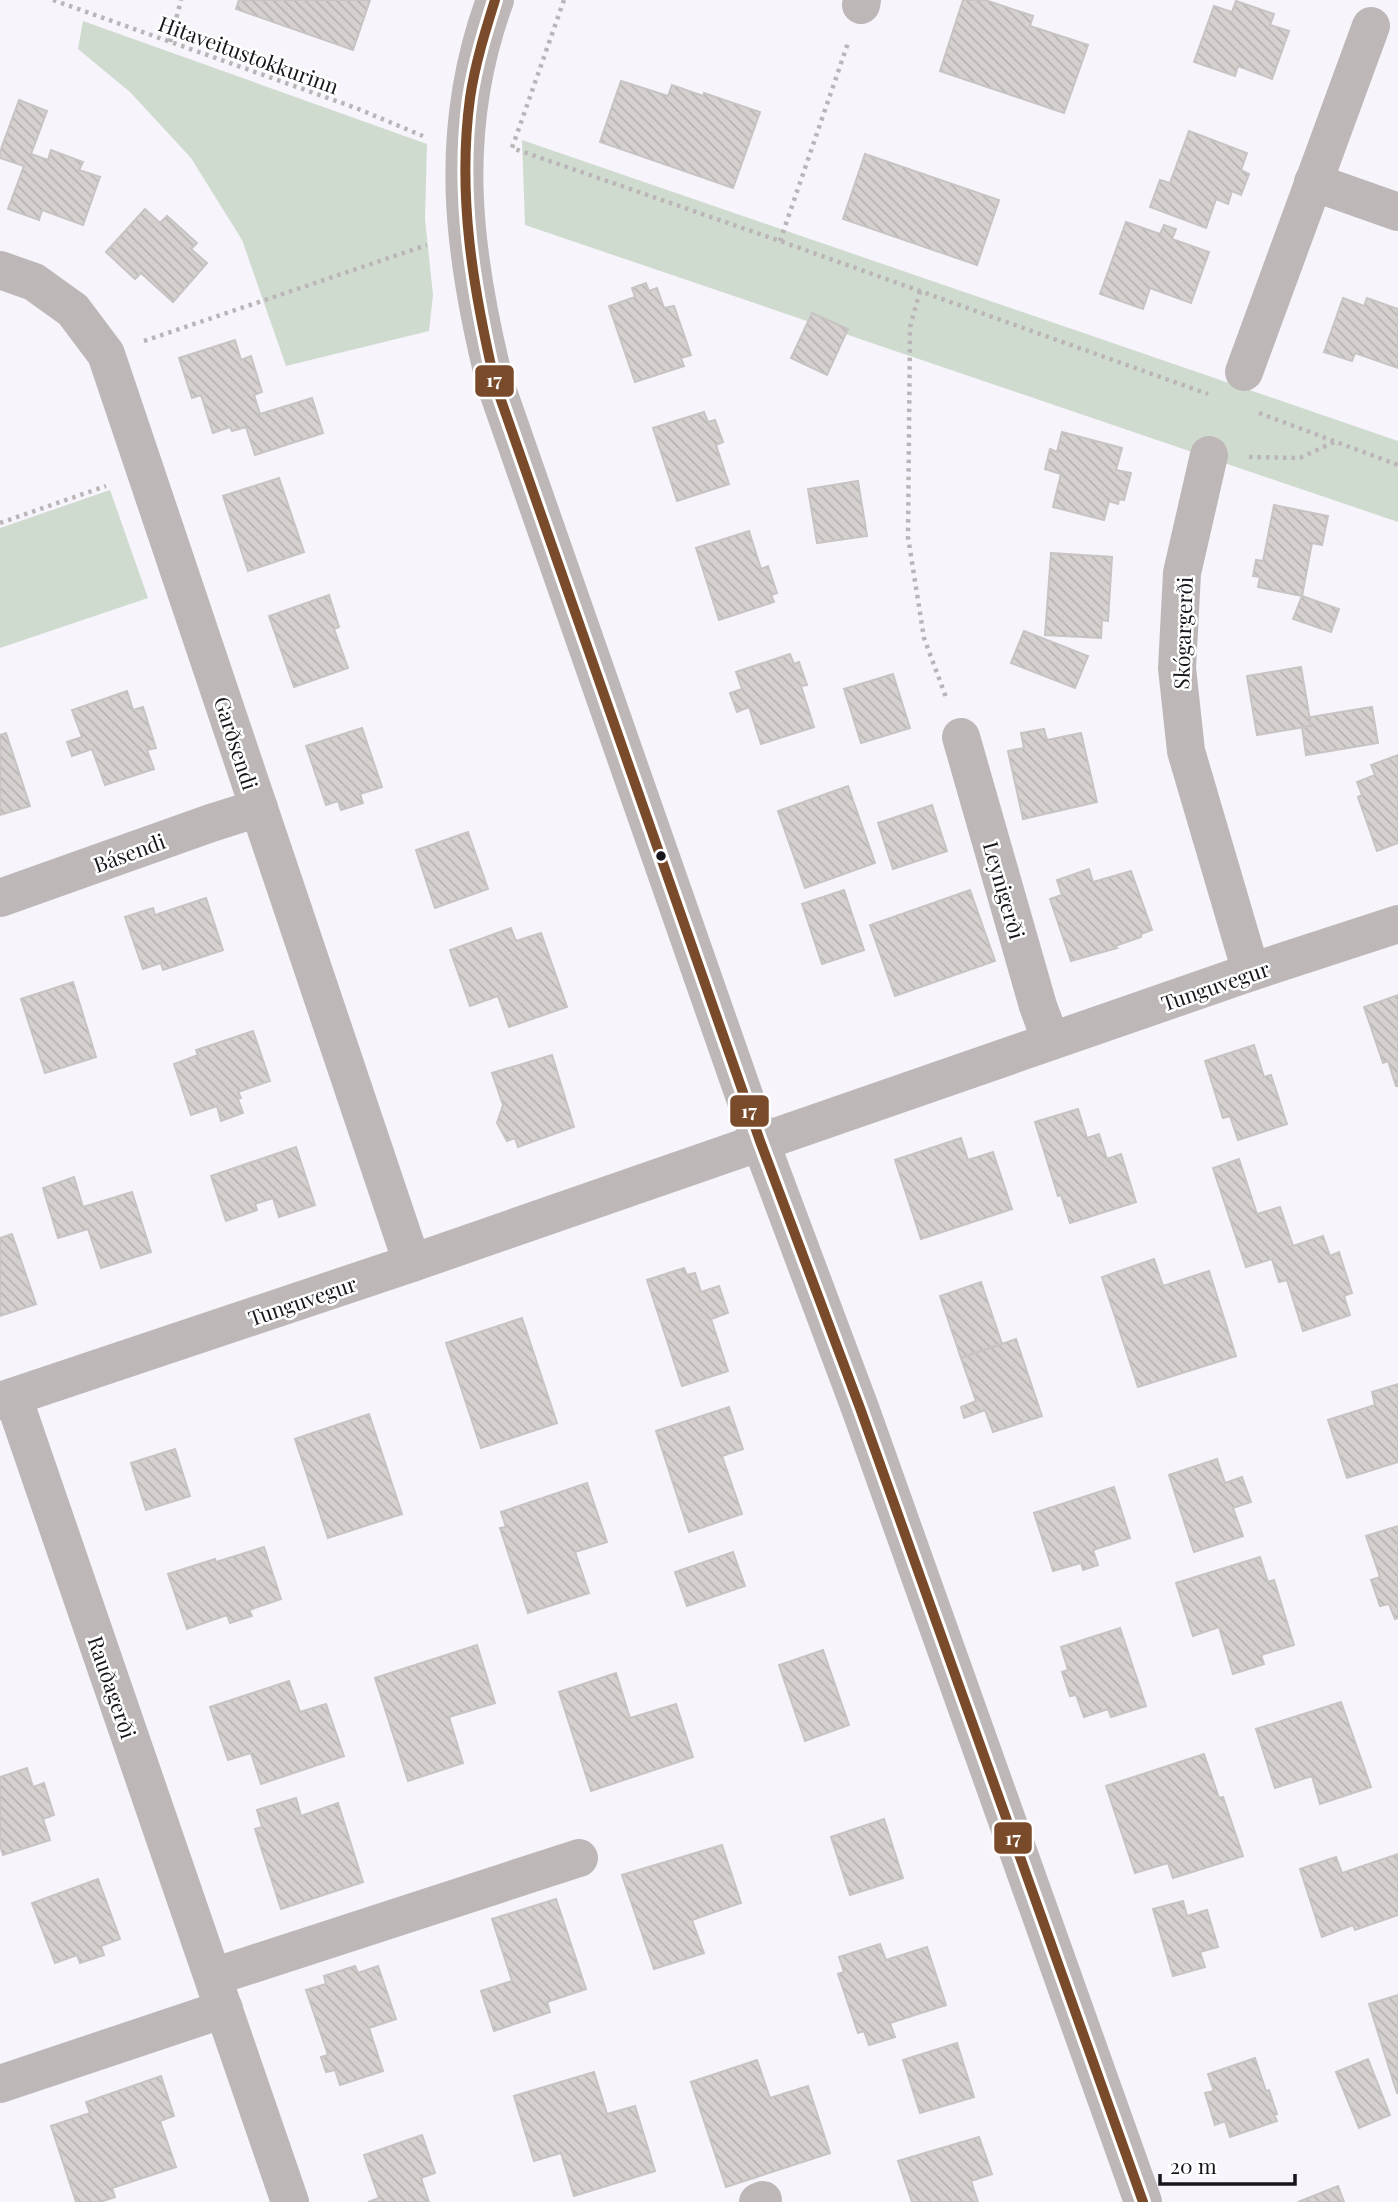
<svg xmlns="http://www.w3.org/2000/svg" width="1398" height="2202" viewBox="0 0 1398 2202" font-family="'Playfair Display',serif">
  <defs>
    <pattern id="building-back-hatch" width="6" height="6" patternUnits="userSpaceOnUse" patternTransform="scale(1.75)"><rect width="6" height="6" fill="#d6d1ce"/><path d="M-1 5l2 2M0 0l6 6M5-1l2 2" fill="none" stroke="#b7b3b0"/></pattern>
  </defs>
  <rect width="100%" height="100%" fill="#f7f4fc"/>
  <!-- green -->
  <g fill="#d0dbd0">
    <path d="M83,21L427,144L425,219L433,295L429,331L286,366L242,240L191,158L130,92L78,49Z"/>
    <path d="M522,140L1398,441V522L525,225Z"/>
    <path d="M110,490L148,598L0,648V528Z"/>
  </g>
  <!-- building -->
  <g fill="url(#building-back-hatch)" stroke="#c8c4c4" stroke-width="2">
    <path d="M239,0H370L353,50L236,9Z"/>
    <path d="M963,0H985L1033,16L1030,26L1088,45L1064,113L940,71Z"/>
    <path d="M1236,1L1274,14L1270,25L1289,31L1272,79L1238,66L1235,76L1194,62L1214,6L1232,12Z"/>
    <path d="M621,81L668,96L672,85L703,96L704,93L760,112L733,188L600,142Z"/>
    <path d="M19,100L47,111L31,154L48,160L51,150L83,162L79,170L100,177L83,225L42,210L39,220L8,209L24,166L0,158V152Z"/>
    <path d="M1189,131L1247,153L1241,170L1249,174L1241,195L1232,191L1228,204L1216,199L1206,228L1150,207L1160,180L1170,183Z"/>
    <path d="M865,154L999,200L977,265L843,219Z"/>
    <path d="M145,209L160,223L167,216L197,243L191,249L207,263L173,302L141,273L135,279L106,252Z"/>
    <path d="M1126,222L1160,234L1164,225L1176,229L1172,239L1209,252L1191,303L1150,288L1143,309L1100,294Z"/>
    <path d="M646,283L649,291L657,288L664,308L674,306L691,355L681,358L684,366L635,382L609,306L635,297L632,288Z"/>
    <path d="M1343,298L1364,306L1367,298L1398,309V368L1355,353L1352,361L1324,352Z"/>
    <path d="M812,313L848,329L827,375L791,358Z"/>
    <path d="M235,340L241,360L251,356L262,392L254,395L260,414L312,398L323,433L255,455L246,427L232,431L230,427L213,433L201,395L192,398L179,358Z"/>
    <path d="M704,412L708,422L715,420L723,442L716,445L729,484L677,501L653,428Z"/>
    <path d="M1062,432L1122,448L1116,470L1131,473L1124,500L1119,499L1118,504L1109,501L1104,520L1053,507L1061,474L1045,469L1050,449L1057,452Z"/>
    <path d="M279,478L304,552L248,571L223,496Z"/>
    <path d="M858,481L867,536L817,543L808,489Z"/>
    <path d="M1274,505L1328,516L1322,545L1312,543L1302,596L1258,587L1260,577L1253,576L1256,560L1263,561Z"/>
    <path d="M749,531L761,569L768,566L777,593L771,595L774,602L719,620L696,548Z"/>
    <path d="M1051,553L1112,557L1108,621L1102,620L1101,638L1045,635Z"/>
    <path d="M329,595L339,627L334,629L348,668L294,687L269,616Z"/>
    <path d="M1302,596L1339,609L1331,632L1293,619Z"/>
    <path d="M1024,631L1088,656L1075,688L1011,663Z"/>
    <path d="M790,654L794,664L799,662L807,685L801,686L814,727L761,744L749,707L737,712L730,693L742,689L736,672Z"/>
    <path d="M1301,667L1311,726L1257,735L1247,676Z"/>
    <path d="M893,674L910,728L861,743L844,689Z"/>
    <path d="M127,691L133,710L143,707L156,748L147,750L154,769L105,785L92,749L72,756L67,742L82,737L72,710Z"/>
    <path d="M1372,707L1378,743L1306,755L1302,727L1311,726L1310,717Z"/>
    <path d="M362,728L382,787L360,794L363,803L341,810L338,801L326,805L306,746Z"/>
    <path d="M1044,729L1047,740L1081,733L1097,802L1023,819L1008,751L1024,748L1021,733Z"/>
    <path d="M6,733L30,806L0,815V735Z"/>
    <path d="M1398,755V843L1377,851L1358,797L1362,795L1357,782L1375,775L1371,765Z"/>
    <path d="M848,786L875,863L805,888L778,811Z"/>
    <path d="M932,805L947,851L893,869L878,823Z"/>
    <path d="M468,832L488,889L435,908L416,850Z"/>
    <path d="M1089,869L1093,882L1131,871L1152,930L1141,934V937L1115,946L1117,948L1071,961L1050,899L1062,895L1057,880Z"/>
    <path d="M844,890L864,950L822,964L802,904Z"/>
    <path d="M970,890L995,961L895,996L870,925Z"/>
    <path d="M206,898L223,950L163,970L161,963L143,969L125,917L153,908L155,915Z"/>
    <path d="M511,928L516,941L541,933L567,1007L509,1027L498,996L470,1006L450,950Z"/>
    <path d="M73,982L96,1057L45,1073L21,999Z"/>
    <path d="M1398,995V1086H1396L1388,1061L1383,1063L1364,1007Z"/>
    <path d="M253,1031L270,1081L238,1092L241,1098L238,1099L243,1113L221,1121L217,1106L191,1115L174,1064L198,1055L196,1050Z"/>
    <path d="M1254,1045L1264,1077L1271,1075L1287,1124L1238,1140L1230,1116L1223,1118L1205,1061Z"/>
    <path d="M552,1055L574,1127L518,1147L515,1138L507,1141L497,1123L503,1105L492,1073Z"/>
    <path d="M1078,1109L1087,1138L1099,1134L1107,1159L1121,1154L1136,1202L1070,1223L1061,1195L1058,1196L1035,1122Z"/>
    <path d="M961,1138L968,1160L993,1152L1012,1209L921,1239L895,1160Z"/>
    <path d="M296,1147L315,1205L279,1217L273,1198L255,1204L257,1210L226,1221L211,1176Z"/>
    <path d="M1239,1159L1257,1214L1280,1207L1293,1246L1323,1236L1330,1256L1339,1252L1352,1293L1344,1296L1350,1315L1303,1331L1287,1280L1279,1282L1272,1259L1246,1267L1213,1168Z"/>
    <path d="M74,1177L83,1207L132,1192L151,1252L101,1268L88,1229L58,1238L43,1188Z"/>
    <path d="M12,1234L36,1304L0,1316V1238Z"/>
    <path d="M1154,1259L1163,1286L1209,1271L1236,1356L1138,1387L1102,1277Z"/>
    <path d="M684,1268L687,1275L695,1273L701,1292L719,1286L728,1313L711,1319L728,1371L682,1386L647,1280Z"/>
    <path d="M981,1282L1002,1344L961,1358L940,1296Z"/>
    <path d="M522,1318L557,1423L481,1448L446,1343Z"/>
    <path d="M1016,1339L1042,1416L993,1432L985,1410L964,1418L961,1407L976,1401L961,1358Z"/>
    <path d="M1398,1384V1462L1347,1478L1328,1420L1375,1405L1372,1392Z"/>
    <path d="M729,1407L743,1449L722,1456L742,1514L689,1532L656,1431Z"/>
    <path d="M369,1414L402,1514L328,1538L295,1439Z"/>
    <path d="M175,1449L190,1496L146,1510L131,1463Z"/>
    <path d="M1217,1459L1225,1483L1242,1477L1251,1502L1233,1508L1243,1536L1194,1552L1169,1475Z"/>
    <path d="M587,1483L607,1542L575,1552L589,1593L528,1613L500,1528L506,1527L501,1512Z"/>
    <path d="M1114,1487L1130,1538L1093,1550L1098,1565L1083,1570L1081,1563L1053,1571L1034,1513Z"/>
    <path d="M1398,1526V1618L1395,1619L1389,1604L1380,1606L1371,1580L1380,1577L1366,1536Z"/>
    <path d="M264,1547L281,1599L249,1610L252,1616L230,1623L227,1615L187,1629L168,1574L215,1559L216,1562Z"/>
    <path d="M733,1552L745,1586L687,1606L675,1572Z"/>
    <path d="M1260,1557L1268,1582L1274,1580L1294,1645L1261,1655L1264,1664L1233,1674L1219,1627L1193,1636L1176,1583Z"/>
    <path d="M1120,1628L1146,1706L1111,1717L1108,1709L1084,1717L1076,1695L1070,1696L1062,1672L1068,1670L1061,1647Z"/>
    <path d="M477,1645L495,1703L449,1717L463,1763L408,1781L375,1678Z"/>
    <path d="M823,1650L849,1725L805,1741L779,1665Z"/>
    <path d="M616,1673L630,1718L676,1704L693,1757L591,1791L559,1692Z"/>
    <path d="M289,1681L300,1712L326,1704L344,1756L261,1784L251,1753L228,1760L210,1707Z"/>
    <path d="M1341,1702L1371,1787L1320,1804L1312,1776L1275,1788L1256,1729Z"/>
    <path d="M1204,1754L1219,1798L1223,1797L1243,1856L1173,1878L1168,1863L1135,1873L1106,1786Z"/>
    <path d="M27,1768L33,1787L44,1783L54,1815L43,1819L50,1840L3,1855L0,1845V1777Z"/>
    <path d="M296,1798L301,1816L338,1803L363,1882L281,1909L255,1829L262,1827L257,1810Z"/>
    <path d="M884,1819L903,1878L850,1895L831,1837Z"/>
    <path d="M722,1845L741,1903L692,1920L704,1953L654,1969L622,1875Z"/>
    <path d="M1398,1854V1915L1355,1930L1353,1925L1322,1937L1300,1869L1336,1857L1342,1873Z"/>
    <path d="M98,1879L120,1939L101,1946L104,1955L80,1963L77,1955L55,1963L32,1903Z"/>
    <path d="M556,1899L586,1989L547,2002L550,2012L494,2031L481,1991L512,1981L492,1919Z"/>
    <path d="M1183,1901L1187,1916L1207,1910L1218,1947L1200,1952L1205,1967L1173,1976L1153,1909Z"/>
    <path d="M880,1944L886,1960L927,1947L946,2005L890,2023L895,2037L869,2045L864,2031L858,2033L838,1974L844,1972L839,1957Z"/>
    <path d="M355,1966L358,1973L378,1966L396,2019L369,2028L383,2071L340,2085L335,2070L326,2072L321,2057L328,2055L306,1990L326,1984L324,1976Z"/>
    <path d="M1398,1995V2093H1397L1369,2004Z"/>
    <path d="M957,2043L974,2097L920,2113L903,2060Z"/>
    <path d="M1255,2058L1266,2091L1269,2090L1277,2114L1274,2115L1277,2121L1230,2137L1225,2121L1215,2125L1205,2093L1214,2091L1208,2074Z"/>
    <path d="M1368,2059L1390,2115L1359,2128L1336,2072Z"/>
    <path d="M757,2060L770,2098L808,2086L830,2153L726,2187L691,2082Z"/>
    <path d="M594,2072L607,2114L635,2106L655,2171L574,2196L561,2153L534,2161L514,2096Z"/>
    <path d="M161,2076L174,2116L160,2121L176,2167L112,2188L115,2197L100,2202H76L51,2126L90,2113L86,2102Z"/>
    <path d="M422,2135L435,2173L421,2178L429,2202H368L379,2198L364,2155Z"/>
    <path d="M979,2137L992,2174L971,2181L978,2202H912L898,2161Z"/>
    <path d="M1338,2186L1344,2202H1298Z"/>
  </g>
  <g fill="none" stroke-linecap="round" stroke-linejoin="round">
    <!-- path -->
    <g stroke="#bab6b8" stroke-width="4.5" stroke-dasharray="3.5 5" stroke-linecap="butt">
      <path d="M53,0L356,108L423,136"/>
      <path d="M564,0L512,148L780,241L1208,394"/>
      <path d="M170,42L181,0"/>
      <path d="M780,241L848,43"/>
      <path d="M920,291L910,327L908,537L924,638L947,700"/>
      <path d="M144,341L427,245"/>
      <path d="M1259,413L1398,465"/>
      <path d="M1249,457L1300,458L1334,442"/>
      <path d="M0,523L106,486"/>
    </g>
    <!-- street -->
    <g stroke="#bdb8b7" stroke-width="38">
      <path d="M495,0C447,131 462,251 495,383L760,1141L860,1408L1143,2202"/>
      <path d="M861,5L862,0"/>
      <path d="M1313,182L1398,212"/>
      <path d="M0,270L34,282L73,310L106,354L412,1263"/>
      <path d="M1244,372L1371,26"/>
      <path d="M1209,455L1182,573L1177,668L1186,751L1251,972"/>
      <path d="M961,737L1038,1006L1051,1041"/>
      <path d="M0,898L211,823L259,808"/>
      <path d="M13,1397L290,2202"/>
      <path d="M0,1401L412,1263L1251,972L1398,924"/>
      <path d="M213,1977L579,1858"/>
      <path d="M0,2084L224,2009"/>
      <path d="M758,2202L763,2200"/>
    </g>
    <defs>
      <path id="bus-1" d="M495,0C485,32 475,64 470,98C457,195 473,289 495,383L760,1141L860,1408L1143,2202"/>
    </defs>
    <!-- bus-1 casing -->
    <use href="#bus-1" stroke="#fff" stroke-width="16"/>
    <!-- bus-1 -->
    <use href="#bus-1" stroke="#7a4b2a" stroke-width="10"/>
  </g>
  <!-- markers -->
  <circle fill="#19151d" stroke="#fff" stroke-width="2.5" cx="661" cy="856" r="6"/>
  <g text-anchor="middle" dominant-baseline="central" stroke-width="5" stroke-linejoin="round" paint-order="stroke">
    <!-- street labels -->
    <g font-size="21" fill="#19151d" stroke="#fff">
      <text transform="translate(249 54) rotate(20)">Hitaveitustokkurinn</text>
      <text transform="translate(1182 633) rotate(-88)">Skógargerði</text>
      <text transform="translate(237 743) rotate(72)">Garðsendi</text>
      <text transform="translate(129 852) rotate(-20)">Básendi</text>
      <text transform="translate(1005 890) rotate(74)">Leynigerði</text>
      <text transform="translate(1215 985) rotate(-19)">Tunguvegur</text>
      <text transform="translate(302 1300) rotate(-19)">Tunguvegur</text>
      <text transform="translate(113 1687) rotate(71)">Rauðagerði</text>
    </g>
  </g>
  <g stroke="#fff" stroke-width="2.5">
    <rect x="474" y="364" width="41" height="34" rx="7" fill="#7a4b2a"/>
    <rect x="729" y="1094" width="41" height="34" rx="7" fill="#7a4b2a"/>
    <rect x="993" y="1821" width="40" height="34" rx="7" fill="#7a4b2a"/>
  </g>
  <g font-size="19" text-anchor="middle" font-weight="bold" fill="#fff">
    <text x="494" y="387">17</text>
    <text x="749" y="1118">17</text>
    <text x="1013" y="1845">17</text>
  </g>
  <!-- scale -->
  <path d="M1160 2174v10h135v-10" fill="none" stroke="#19151d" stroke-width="3.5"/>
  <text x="1170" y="2174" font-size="21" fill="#19151d" stroke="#ffffff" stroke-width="5" paint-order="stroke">20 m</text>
</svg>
